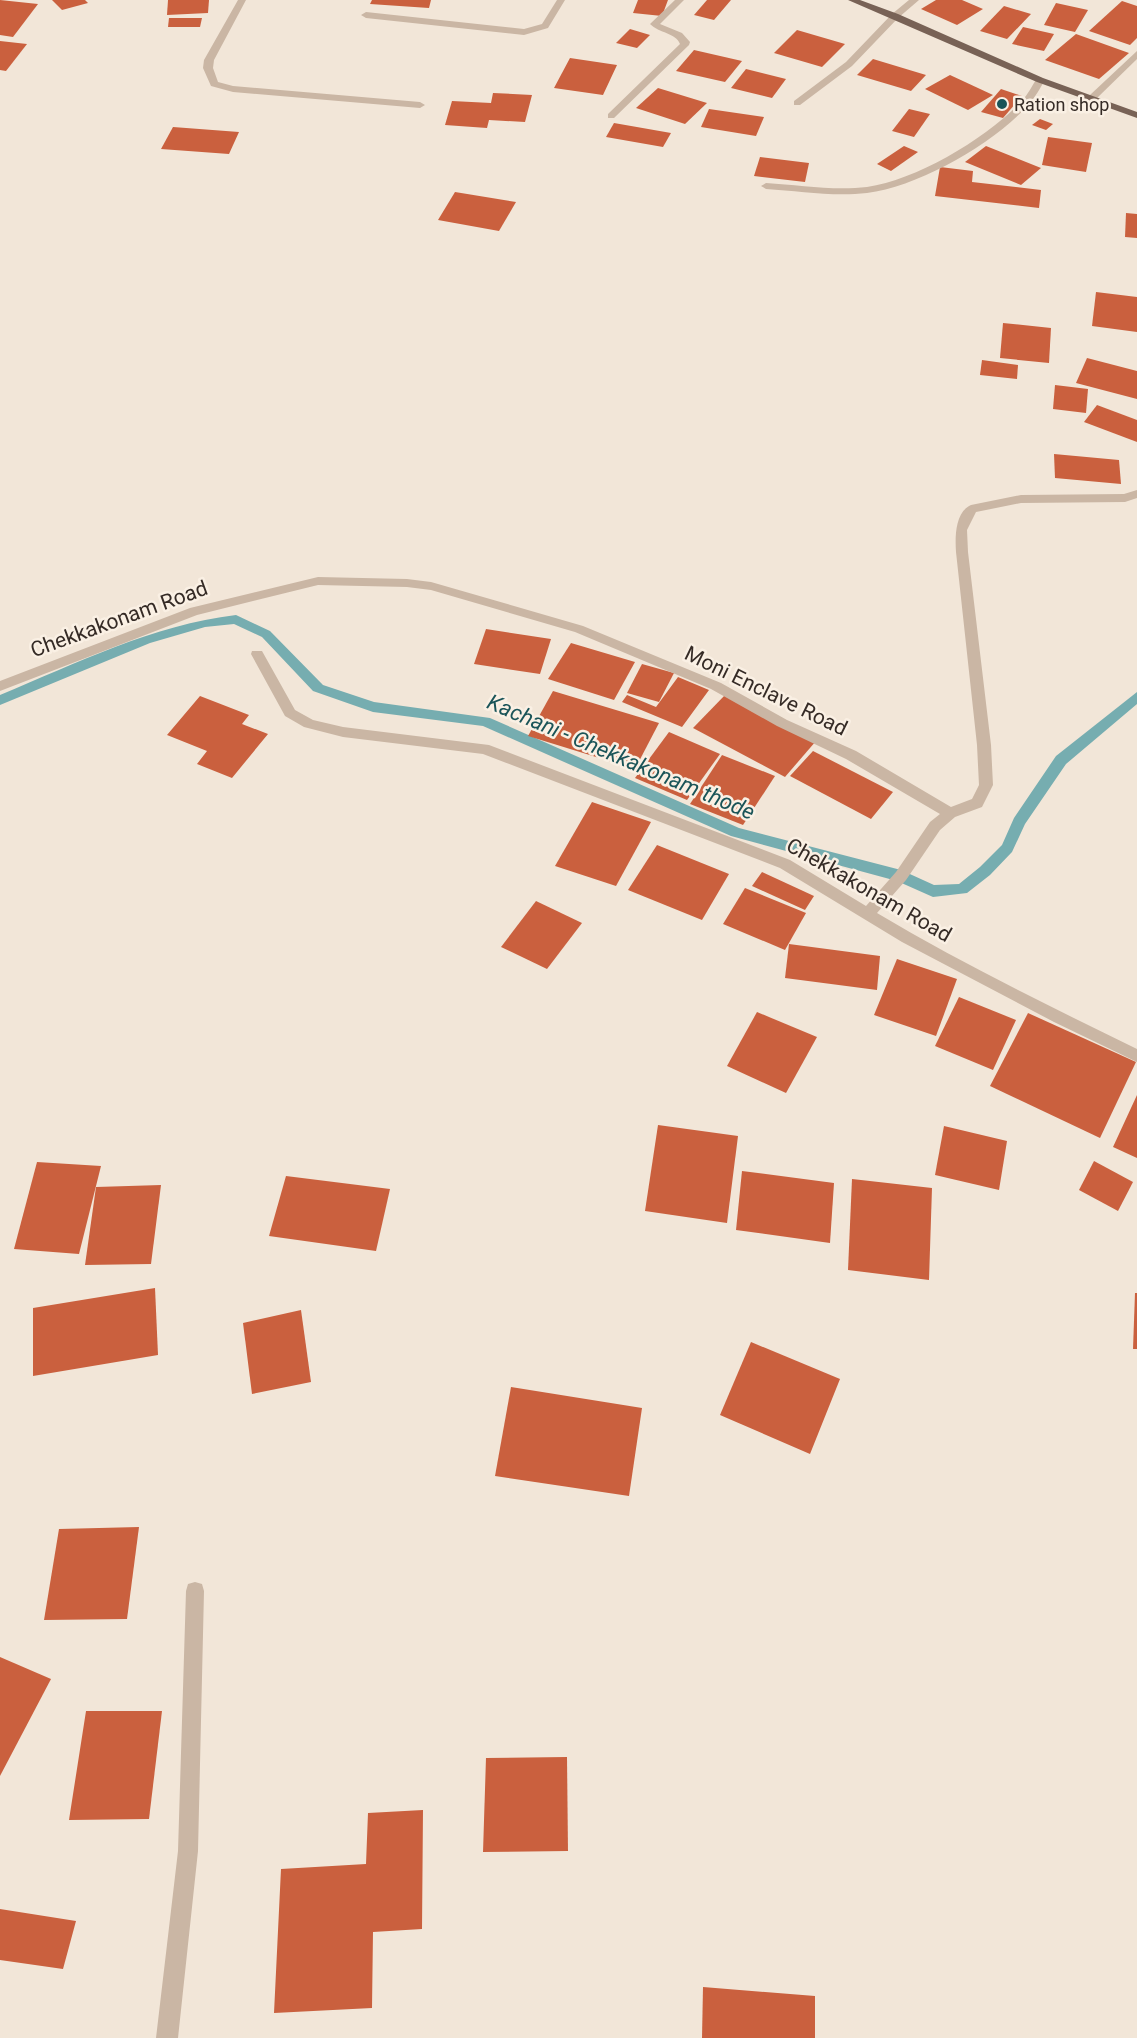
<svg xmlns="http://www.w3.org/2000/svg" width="1137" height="2038" viewBox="0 0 1137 2038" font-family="Roboto,sans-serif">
  <rect width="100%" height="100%" fill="#f2e6d8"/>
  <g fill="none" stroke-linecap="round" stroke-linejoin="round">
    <!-- stream -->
    <path fill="#76adb0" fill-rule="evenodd" d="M236,615L270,631L323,685L374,702L490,718L739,828L901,870L934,885L959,884L980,867L1002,845L1014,818L1056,756L1137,692V704L1066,764L1025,824L1012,852L990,875L967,893L933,897L897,881L731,836L483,726L373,712L313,691L262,637L234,624L205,627L150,643L0,705V695C77,663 153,625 236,615Z"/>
  </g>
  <!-- building -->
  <g fill="#ca603e">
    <path d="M0,0L38,4L13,37L0,35Z"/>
    <path d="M52,0H85L88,3L62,10Z"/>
    <path d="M168,0H209L208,13L167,15Z"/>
    <path d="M372,0H431L429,8L370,4Z"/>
    <path d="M638,0H668L662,16L633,13Z"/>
    <path d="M707,0H731L714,20L694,15Z"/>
    <path d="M936,0H962L983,9L957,25L921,9Z"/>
    <path d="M1122,1L1137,6V38L1130,45L1089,31Z"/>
    <path d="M1056,3L1088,10L1075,32L1044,25Z"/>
    <path d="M1004,6L1031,14L1007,39L980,31Z"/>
    <path d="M169,18H202L200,27H168Z"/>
    <path d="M1023,27L1054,34L1044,51L1012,44Z"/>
    <path d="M630,29L650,35L637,48L616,43Z"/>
    <path d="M797,30L845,44L822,67L774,53Z"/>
    <path d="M1076,34L1129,53L1099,79L1045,60Z"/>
    <path d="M0,41L27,44L6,71L0,70Z"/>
    <path d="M694,50L742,61L725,82L676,71Z"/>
    <path d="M570,58L617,65L603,95L554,88Z"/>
    <path d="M873,59L926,75L911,91L857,75Z"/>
    <path d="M746,69L786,79L772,98L731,88Z"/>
    <path d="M950,75L993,95L968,110L925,89Z"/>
    <path d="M658,88L707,103L685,124L636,108Z"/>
    <path d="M1001,89L1022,96L1003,118L981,112Z"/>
    <path d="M493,93L532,95L525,122L489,120L487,128L445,125L452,101L491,103Z"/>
    <path d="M709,109L764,117L756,136L701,127Z"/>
    <path d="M909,109L930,114L914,137L892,131Z"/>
    <path d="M1040,119L1053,124L1046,130L1032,125Z"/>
    <path d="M614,123L671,133L663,147L606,137Z"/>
    <path d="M173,127L239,132L229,154L161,149Z"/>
    <path d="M1048,137L1092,143L1086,172L1042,165Z"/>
    <path d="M904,146L918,152L891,171L877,164Z"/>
    <path d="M986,146L1041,168L1021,185L965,162Z"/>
    <path d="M760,157L809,163L805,182L754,176Z"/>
    <path d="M940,167L973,171L972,182L1041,190L1039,208L935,196Z"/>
    <path d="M455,192L516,202L499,231L438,220Z"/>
    <path d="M1126,213L1137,214V238L1125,237Z"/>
    <path d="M1096,292L1137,297V332L1092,326Z"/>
    <path d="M1003,323L1051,328L1049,363L1000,358Z"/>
    <path d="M1087,358L1137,371V399L1076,383Z"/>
    <path d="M982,360L1018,365L1017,379L980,375Z"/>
    <path d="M1055,385L1088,389L1086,413L1053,409Z"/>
    <path d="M1097,405L1137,420V442L1084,422Z"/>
    <path d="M1054,454L1119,460L1121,484L1055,478Z"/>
    <path d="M486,629L551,639L540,674L474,664Z"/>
    <path d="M571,643L635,662L614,700L548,679Z"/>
    <path d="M642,664L674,673L659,702L627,693Z"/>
    <path d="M678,677L709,690L682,727L622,702L627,695L656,707Z"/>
    <path d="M553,691L659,723L635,769L528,736Z"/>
    <path d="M726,694L816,741L785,777L693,728Z"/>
    <path d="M200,696L249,715L242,724L268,734L232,778L197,764L207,751L167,735Z"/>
    <path d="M669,732L720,754L687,800L635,778Z"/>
    <path d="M813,751L893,792L871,819L790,776Z"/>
    <path d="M722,755L775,776L743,825L690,804Z"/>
    <path d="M592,802L651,822L616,886L555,866Z"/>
    <path d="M657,845L729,874L702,920L628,890Z"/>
    <path d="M762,872L814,896L805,910L752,886Z"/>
    <path d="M745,888L806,913L785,950L723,924Z"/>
    <path d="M536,901L582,923L547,969L501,947Z"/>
    <path d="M789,944L880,956L877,990L785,978Z"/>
    <path d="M897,959L957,979L936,1036L874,1015Z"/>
    <path d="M959,997L1016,1020L993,1070L935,1046Z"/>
    <path d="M757,1012L817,1037L786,1093L727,1066Z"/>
    <path d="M1028,1013L1136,1062L1100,1138L990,1086Z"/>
    <path d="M1137,1095V1158L1113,1147Z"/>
    <path d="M658,1125L738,1136L727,1223L645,1211Z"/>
    <path d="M944,1126L1007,1141L999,1190L935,1175Z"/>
    <path d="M1094,1161L1133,1182L1118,1211L1079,1190Z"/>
    <path d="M37,1162L101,1166L79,1254L14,1249Z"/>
    <path d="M742,1171L834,1183L830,1243L736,1230Z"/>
    <path d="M286,1176L390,1189L376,1251L269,1236Z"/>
    <path d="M852,1179L932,1188L929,1280L848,1270Z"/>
    <path d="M161,1185L151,1264L85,1265L96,1187Z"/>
    <path d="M155,1288L158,1355L33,1376V1308Z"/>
    <path d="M1135,1293H1137V1349H1133Z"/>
    <path d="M301,1310L311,1382L252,1394L243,1323Z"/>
    <path d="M751,1342L840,1379L810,1454L720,1415Z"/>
    <path d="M511,1387L642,1408L629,1496L495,1476Z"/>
    <path d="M139,1527L127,1619L44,1620L59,1529Z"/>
    <path d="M0,1657L51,1679L0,1776Z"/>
    <path d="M86,1711H162L149,1819L69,1820Z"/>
    <path d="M567,1757L568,1851L483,1852L486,1758Z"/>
    <path d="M423,1810L422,1929L373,1932L372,2008L274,2013L281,1869L366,1864L368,1813Z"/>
    <path d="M0,1909L76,1921L63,1969L0,1960Z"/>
    <path d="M703,1987L815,1996V2038H702Z"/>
  </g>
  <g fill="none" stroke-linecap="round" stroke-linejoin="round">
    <!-- minor -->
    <g fill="#cab6a4" fill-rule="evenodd">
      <path d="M238,0H246L214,60L213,68L218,82L233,86L420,102L425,105L420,108L233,92L211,86L203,68L204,60Z"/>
      <path d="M557,0H565L548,28L524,35L366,18L361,15L366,12L524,29L542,24Z"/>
      <path d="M675,0H684L660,24L682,33L690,42L689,45L614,118H608V114L680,44C676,33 659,33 650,24Z"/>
      <path d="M909,0H919L898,18L852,66L800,105H794V101L846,62L892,14Z"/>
      <path d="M1137,51V59L1096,99H1090V95Z"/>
      <path d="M1040,77L1045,80C1040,88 1036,96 1030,103C995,143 920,186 867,193C834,197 799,191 766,189L761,186L766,183C799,185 834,191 867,187C917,180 987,138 1022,101C1028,94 1032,86 1037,78Z"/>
      <path d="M1137,490V498L1125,502L1021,503L976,512L967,530L968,552L991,745L993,785L982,807L955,817L940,830L906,880L877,913C961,963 1049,1006 1137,1049V1062L1054,1022L902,942L780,868L483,754L343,737L304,727L285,716L251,654L252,651H262L295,710L313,720L343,727L489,745L790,860L866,906L896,872L930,822L940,814L846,759L777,726L711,689L575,632L431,590L407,587L318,585L197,615L0,691V681L190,608L318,577L407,579L431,582L583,626L721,683L787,720L856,751L951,807L972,799L979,785L977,745L956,552C955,537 955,512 971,505L1021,495L1124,494Z"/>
      <path d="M195,1582L202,1584L204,1591L198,1851L178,2038H156L178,1851L186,1591L188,1584Z"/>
    </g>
    <!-- major -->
    <path fill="#786256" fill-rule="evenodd" d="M848,0H860L898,14L1043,78L1137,112V118L1037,82Z"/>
  </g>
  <!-- markers -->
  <circle fill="#1a5458" stroke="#faf0e4" stroke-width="2" cx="1002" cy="104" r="6"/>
  <g text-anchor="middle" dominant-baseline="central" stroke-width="5" stroke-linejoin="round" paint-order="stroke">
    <!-- far-poi labels -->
    <g font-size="18" fill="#352b26" stroke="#faf0e4" text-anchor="start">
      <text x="1014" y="104">Ration shop</text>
    </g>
    <!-- street labels -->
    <g font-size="21" fill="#352b26" stroke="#faf0e4">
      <text transform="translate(119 619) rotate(-20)">Chekkakonam Road</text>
      <text transform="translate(766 691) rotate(26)">Moni Enclave Road</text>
      <text transform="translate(869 890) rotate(30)">Chekkakonam Road</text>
    </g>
    <!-- water labels -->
    <g font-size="22" font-style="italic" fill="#1a5458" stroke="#faf0e4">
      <text transform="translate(621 757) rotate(23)">Kachani - Chekkakonam thode</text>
    </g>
  </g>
</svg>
